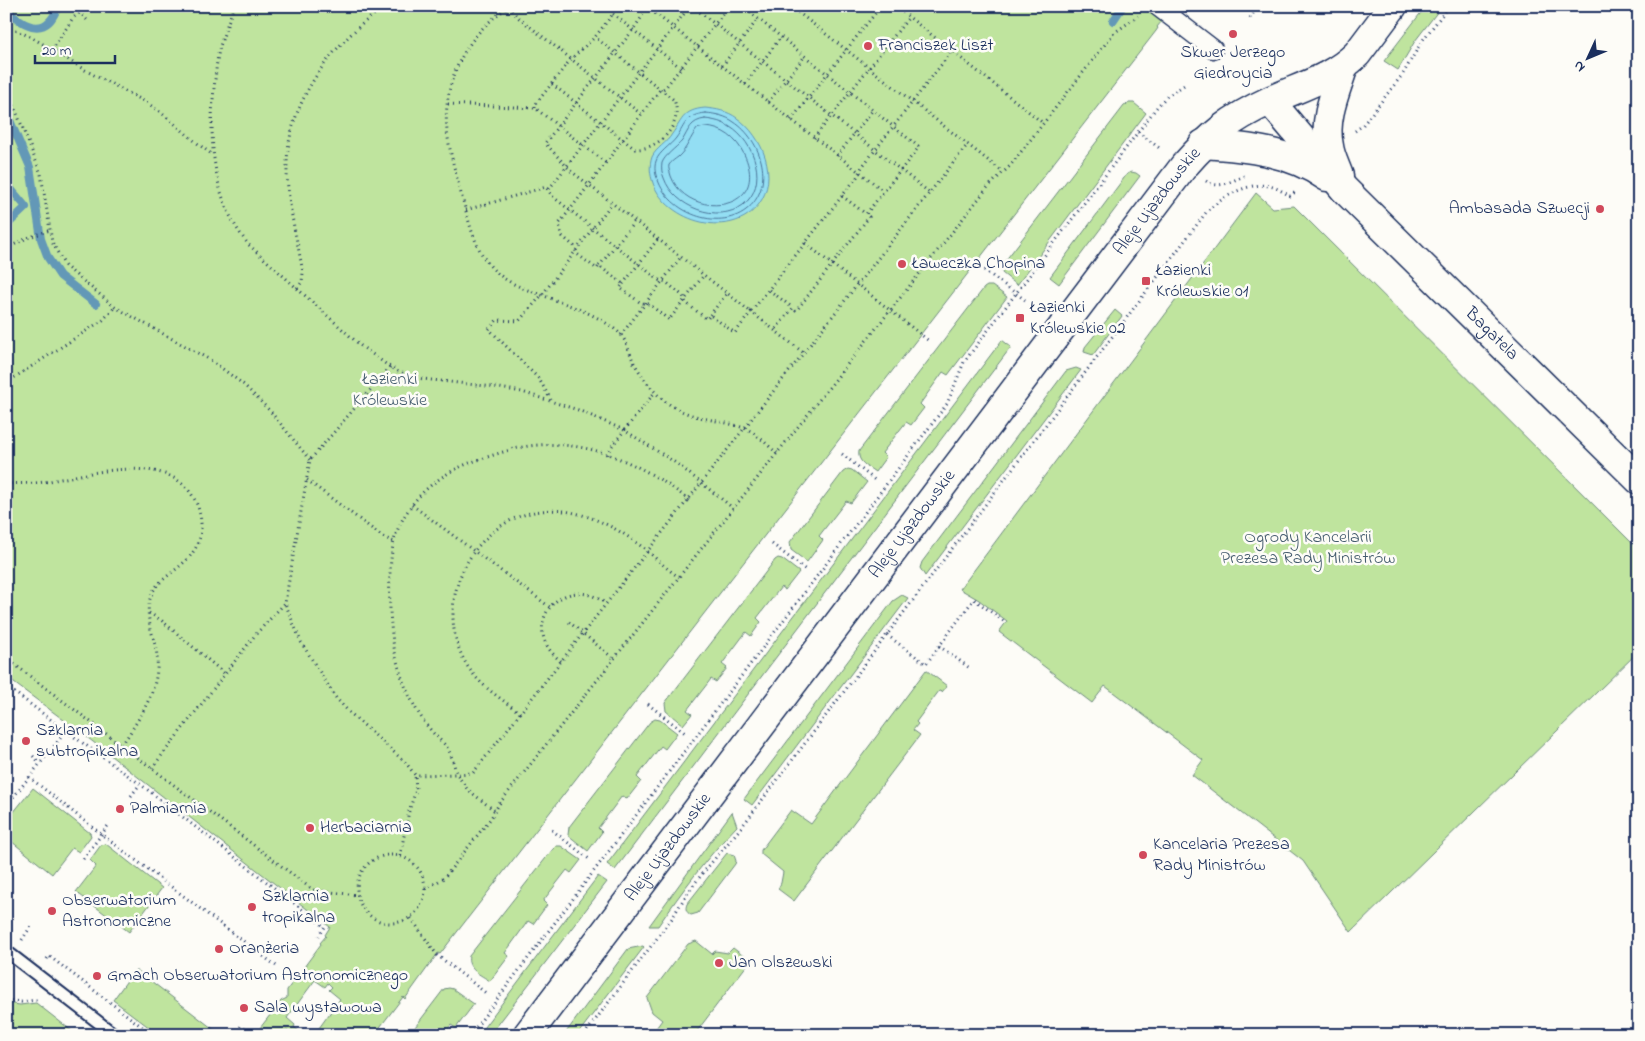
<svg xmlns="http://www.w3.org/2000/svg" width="1645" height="1041" viewBox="0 0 1645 1041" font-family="'Indie Flower',sans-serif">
  <rect width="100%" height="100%" fill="#fdfcf7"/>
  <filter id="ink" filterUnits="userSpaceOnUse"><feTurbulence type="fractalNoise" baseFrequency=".02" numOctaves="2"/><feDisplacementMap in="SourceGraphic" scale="10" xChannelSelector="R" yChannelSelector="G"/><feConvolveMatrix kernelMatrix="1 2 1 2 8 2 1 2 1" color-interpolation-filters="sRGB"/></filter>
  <g filter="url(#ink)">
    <!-- green -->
    <g fill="#bfe49e" stroke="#6d8a7e">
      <path d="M6,6H1174L1157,27L1158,28L1156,31L440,954L438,953L405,999L403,997L374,1035H314L340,999L329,990L332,987L328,983L325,987L315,980L287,1018L295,1025L294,1027L300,1032L302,1029L309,1035H292L287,1030L282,1033L281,1035H269L260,1028L281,1001L287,998V990L321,944L320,943L326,936L325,935L330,927L88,738L6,677Z"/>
      <path d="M1426,6H1442L1415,41L1398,70L1384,61Z"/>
      <path d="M1129,103H1134L1146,113L1017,285L1002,273V265L1124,106Z"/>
      <path d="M1131,172L1136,173L1140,176L1059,284L1050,277L1127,174Z"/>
      <path d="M1256,193L1273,208L1294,206L1639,550V651L1351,932L1303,861L1192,775L1203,760L1105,686L1092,703L999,632L1007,621L979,600L960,589Z"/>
      <path d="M987,286H992L1007,297L948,375L943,372L920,404L924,408L911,425L906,422L882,453L886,457L875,472C867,466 857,462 859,451L984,288Z"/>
      <path d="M1115,310L1122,316L1093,355L1084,352L1085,347Z"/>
      <path d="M1002,340L1011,347L615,870L607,864Z"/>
      <path d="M1076,368L1081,370L925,576L920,568L922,562L1066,371Z"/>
      <path d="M848,469L852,470L867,482L851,503L846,501L819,536L823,540L807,562L791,550L790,542L843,472Z"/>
      <path d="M778,558L782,559L799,572L785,590L781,587L757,618L761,622L751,636L746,632L722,664L727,668L716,682L711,679L687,710L692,714L683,725L666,711L665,703L775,560Z"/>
      <path d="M902,595L908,598L752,805L744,799L893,601Z"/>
      <path d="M926,670L947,686L942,692L939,691L916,722L918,724L913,730L920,735L794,901L778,889L781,883L783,872L761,854V850L791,810L811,824Z"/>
      <path d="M655,719L660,720L677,733L665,749L661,746L637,777L641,781L627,799L622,796L598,828L602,832L588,851L568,835L569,827L650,722Z"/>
      <path d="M33,788L90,833L91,836L79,852L72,848L52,874L6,837V827L13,818V813Z"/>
      <path d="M732,812L737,826C707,857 682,891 658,926H649Z"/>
      <path d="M106,844L162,888L129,932L76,892L96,866L90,860L101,845Z"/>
      <path d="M561,846L581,860L571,873L567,870L543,901L547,905L533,924L528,921L505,953L509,956L490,981C481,975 466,969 469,956L553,849L556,846Z"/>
      <path d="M727,853L734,855L736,861L735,864L698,913L691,915C686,912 685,909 687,904Z"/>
      <path d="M598,876L607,882L490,1035H478Z"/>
      <path d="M696,941L712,954L715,951L728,953L733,948L750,961L694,1035H651L662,1020L652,1012L647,998L688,944Z"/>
      <path d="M643,946L644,947L577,1035H564L628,949Z"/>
      <path d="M134,971H138L221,1035H159L113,1000Z"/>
      <path d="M449,988L453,989L474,1004L456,1028L451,1025L443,1035H409L444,989Z"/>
      <path d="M6,1003L20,1005L36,1003L77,1035H6Z"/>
    </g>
    <!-- water -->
    <path fill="#93def3" stroke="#6398b7" d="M705,108C716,109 728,111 737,118C763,136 779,177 759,204C732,241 667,222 653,183C650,174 649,166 652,157C656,148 667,143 672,134C683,119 683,110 705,108Z"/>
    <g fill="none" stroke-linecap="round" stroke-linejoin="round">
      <!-- shore -->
      <g stroke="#4b759a" stroke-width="1">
        <path d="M706,113C716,114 726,116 734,122C762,140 776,187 746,210C717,232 669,212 658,180C655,174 654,168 656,161C659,152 670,146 676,138C686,124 685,115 706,113Z"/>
        <path d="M705,119C714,120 723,122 730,127C755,142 769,185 743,205C718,224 674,207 664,178C662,173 661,169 662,163C665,155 676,148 682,141C689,130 690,121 705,119Z"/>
        <path d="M705,127C723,128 736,138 744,154C772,213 687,221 671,176C670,172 668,168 669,165C671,162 675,159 678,157C687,149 690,138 697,129Z"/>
      </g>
      <!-- stream -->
      <g stroke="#6398b7" stroke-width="8">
        <path d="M6,9C25,28 47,38 58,6"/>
        <path d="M1113,21L1123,6"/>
        <path d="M6,111L30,167L41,239L48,258L60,276L96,304"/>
        <path d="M6,183L26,207L6,226"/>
      </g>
      <defs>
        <path id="service" d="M6,951L115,1035"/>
        <path id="pedestrian" d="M1157,6L1213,49"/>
        <g id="tertiary">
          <path id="s1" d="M1270,101L1344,189L1639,480"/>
          <path d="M1203,144C1247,147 1290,151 1327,177"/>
          <path d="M1339,176C1336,167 1330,156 1329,146C1323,119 1336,91 1344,66"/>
          <path id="s2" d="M527,1035L1184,166C1212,134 1230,119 1269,101C1299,87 1333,78 1357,54L1393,6"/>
        </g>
      </defs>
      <!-- service casing -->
      <use href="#service" stroke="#1b2f5e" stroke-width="15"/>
      <!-- pedestrian casing -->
      <use href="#pedestrian" stroke="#1b2f5e" stroke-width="21"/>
      <!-- tertiary casing -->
      <use href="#tertiary" stroke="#1b2f5e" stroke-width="31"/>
      <!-- path -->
      <g stroke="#1b2f5e" stroke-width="3" stroke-dasharray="1 4" stroke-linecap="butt">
        <path d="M234,6C229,20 223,35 219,50C217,59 216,70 215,80C208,135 211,200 249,245L361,346L390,367L406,375L423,379L494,387L522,392L578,410L624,430L676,463L733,508"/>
        <path d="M510,6C467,33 442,80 447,131C450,155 457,178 463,201C470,225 476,254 496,272C508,283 524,289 539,294C565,304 596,313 617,331C626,338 629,351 633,361C642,377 654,394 669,404C692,420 719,419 744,428C756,432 767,445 777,453"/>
        <path d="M649,6L633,30L545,143L571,171L589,185L559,224L562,236L574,246L577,254L597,269L599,266L623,284L620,288L641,303L649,304L669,320L704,275"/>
        <path d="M692,6L930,193"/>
        <path d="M729,6L665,88L659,91C635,122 613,154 589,185L751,312L857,177L862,167L952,51"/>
        <path d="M742,6L919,147L866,214L869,217L796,311L793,308L775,330"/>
        <path d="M790,6L1003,172"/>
        <path d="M895,6L1043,123"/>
        <path d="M508,7L519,18L641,114"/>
        <path d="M647,7L745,84L884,191"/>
        <path d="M79,12L89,22"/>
        <path d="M613,14L681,68"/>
        <path d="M1250,18L1258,6"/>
        <path d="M6,27C33,35 56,53 80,67C103,81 128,91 150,105C173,120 191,140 213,155"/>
        <path d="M52,50L73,18L88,6"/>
        <path d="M722,66L758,19"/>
        <path d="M552,84L635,149C659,150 684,124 674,100L595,37"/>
        <path d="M745,84L781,37"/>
        <path d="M6,86L41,174L52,242L65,266L115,307L212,361L244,385L271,412L310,460"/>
        <path d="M768,102L805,56"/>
        <path d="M448,104L535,108L606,163"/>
        <path d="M535,108V105L571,59L595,37L613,14V10L616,6"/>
        <path d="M791,120L881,6"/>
        <path d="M1355,131L1362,126L1403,74L1422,41L1449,6"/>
        <path d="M1138,132L1162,150"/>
        <path d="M814,138L909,17"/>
        <path d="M837,156L872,111"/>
        <path d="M1206,181C1219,190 1231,181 1244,176"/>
        <path d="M549,189L690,6"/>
        <path d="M842,196L866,214"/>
        <path d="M466,210L546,187L552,196L659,280L666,282L683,296L686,303L707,319L710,315L735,333L751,312L804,353"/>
        <path d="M805,243L929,341"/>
        <path d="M6,249L27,238L50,230"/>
        <path d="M599,266L635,221"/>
        <path d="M984,270L1025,300"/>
        <path d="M623,284L658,239"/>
        <path d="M297,288L302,282L303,273C297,237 286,200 287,163C289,99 334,41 386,6"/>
        <path d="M769,290L793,308"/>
        <path d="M710,315L727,293"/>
        <path d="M621,335L681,257"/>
        <path d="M390,367L310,460L285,603L301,642L336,698L349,712L406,763L415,775L457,774L467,789L495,811"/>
        <path d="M6,383L103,320L115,307"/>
        <path d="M551,400L539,379L489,329L497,320L519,321L542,295L612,203"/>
        <path d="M842,454L876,481"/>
        <path d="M608,455L612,446L655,392"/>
        <path d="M307,480L383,537L394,542"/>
        <path d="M6,484C19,483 32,484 44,482C87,475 169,449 195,500C201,512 203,527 199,540C190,568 158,575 151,596C143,617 155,636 157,656C160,690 140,717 122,745"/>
        <path d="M689,500C647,467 595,441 539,445C519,446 500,453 481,459C442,471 410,496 396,534C388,557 389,600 391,625C394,658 403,689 421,717C426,725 432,732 438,738C441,741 446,745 448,749C452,756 454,766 457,774L473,773L968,144"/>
        <path d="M412,505L551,608"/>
        <path d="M772,544L807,571"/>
        <path d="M149,613L161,620L225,674"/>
        <path d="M569,622L614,659"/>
        <path d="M887,635L926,664L974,599L1006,623"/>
        <path d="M939,646L971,669"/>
        <path d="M6,658L313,890L357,895"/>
        <path d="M561,661C515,627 564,569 606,604"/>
        <path d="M6,686L66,731"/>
        <path d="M648,704L685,733"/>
        <path d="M520,713C497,695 475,684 462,656C429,585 491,497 570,512C596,517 620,530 641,546C654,556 665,568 679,577"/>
        <path d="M33,756L40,763"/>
        <path d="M152,768L256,634L285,603"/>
        <path d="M29,777L101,834L279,968"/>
        <path d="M131,796L140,784"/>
        <path d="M7,805L66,731L140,784L325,927L319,936"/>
        <path d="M552,830L589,859"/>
        <circle cx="391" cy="889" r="34"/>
        <path d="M400,856L409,811L416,790L415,775"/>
        <path d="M83,859L110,823"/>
        <path d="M425,889L444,878L491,818L499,804L988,187L1010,166L1114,33L1138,16"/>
        <path d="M411,918L437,955L487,994"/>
        <path d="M22,940L31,926"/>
        <path d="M47,959L49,956L153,1035"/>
        <path d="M6,1000L21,1002L36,1000L38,1001"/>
        <path d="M234,1035L241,1026L245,1029"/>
        <path d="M470,1035L947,404L964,362L1157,107L1166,97L1186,84"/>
        <path d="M584,1035L673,917C693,880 722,852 747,820L1208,210C1225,196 1250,180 1273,187C1279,189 1285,193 1290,196L1297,191"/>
      </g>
      <!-- service -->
      <use href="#service" stroke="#fdfcf7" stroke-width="11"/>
      <!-- pedestrian -->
      <use href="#pedestrian" stroke="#fdfcf7" stroke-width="18"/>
      <!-- tertiary -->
      <use href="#tertiary" stroke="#fdfcf7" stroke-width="28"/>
    </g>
  </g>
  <!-- markers -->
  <g fill="#d1495b" stroke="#fdfcf7" stroke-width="2">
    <circle cx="1233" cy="34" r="5"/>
    <circle cx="868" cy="46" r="5"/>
    <circle cx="1600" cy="209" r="5"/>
    <circle cx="902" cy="264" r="5"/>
    <rect x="1141" y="276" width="10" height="10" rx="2.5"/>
    <rect x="1015" y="313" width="10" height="10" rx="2.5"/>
    <circle cx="26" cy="741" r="5"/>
    <circle cx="120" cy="809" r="5"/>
    <circle cx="310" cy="828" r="5"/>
    <circle cx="1143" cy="855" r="5"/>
    <circle cx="252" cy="907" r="5"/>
    <circle cx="52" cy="911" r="5"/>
    <circle cx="219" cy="949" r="5"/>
    <circle cx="719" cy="963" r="5"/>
    <circle cx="97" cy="976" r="5"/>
    <circle cx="244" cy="1008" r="5"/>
  </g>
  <g text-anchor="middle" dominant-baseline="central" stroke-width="5" stroke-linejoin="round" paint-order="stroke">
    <!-- poi labels -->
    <g font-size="18" fill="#1b2f5e" stroke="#fdfcf7" text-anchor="start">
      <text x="878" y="46">Franciszek Liszt</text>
      <text x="1233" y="53" text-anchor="middle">Skwer Jerzego<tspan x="1233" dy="21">Giedroycia</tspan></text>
      <text x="1590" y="209" text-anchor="end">Ambasada Szwecji</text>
      <text x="912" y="264">Ławeczka Chopina</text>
      <text x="1156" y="271">Łazienki<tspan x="1156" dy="21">Królewskie 01</tspan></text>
      <text x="1030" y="308">Łazienki<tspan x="1030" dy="21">Królewskie 02</tspan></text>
      <text x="36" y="731">Szklarnia<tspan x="36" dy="21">subtropikalna</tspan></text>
      <text x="130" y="809">Palmiarnia</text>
      <text x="320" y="828">Herbaciarnia</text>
      <text x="1153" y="845">Kancelaria Prezesa<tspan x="1153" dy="21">Rady Ministrów</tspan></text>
      <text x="262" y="897">Szklarnia<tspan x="262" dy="21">tropikalna</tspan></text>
      <text x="62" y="901">Obserwatorium<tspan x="62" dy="21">Astronomiczne</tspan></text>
      <text x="229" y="949">Oranżeria</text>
      <text x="729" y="963">Jan Olszewski</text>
      <text x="107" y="976">Gmach Obserwatorium Astronomicznego</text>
      <text x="254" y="1008">Sala wystawowa</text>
    </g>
    <!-- street labels -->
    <g font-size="18" fill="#1b2f5e" stroke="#fdfcf7">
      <text stroke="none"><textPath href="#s2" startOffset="1045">Aleje Ujazdowskie</textPath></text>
      <text stroke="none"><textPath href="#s1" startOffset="322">Bagatela</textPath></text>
      <text stroke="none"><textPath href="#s2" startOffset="640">Aleje Ujazdowskie</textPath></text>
      <text stroke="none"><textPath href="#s2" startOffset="235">Aleje Ujazdowskie</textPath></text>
    </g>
    <!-- park labels -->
    <g font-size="18" fill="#445c6e" stroke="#fdfcf7">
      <text x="390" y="380">Łazienki<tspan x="390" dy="21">Królewskie</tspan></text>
      <text x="1308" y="538">Ogrody Kancelarii<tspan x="1308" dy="21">Prezesa Rady Ministrów</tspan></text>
    </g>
  </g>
  <!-- margin -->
  <rect width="1645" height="1041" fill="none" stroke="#fdfcf7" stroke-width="25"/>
  <rect x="12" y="12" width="1620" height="1016" fill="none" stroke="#1b2f5e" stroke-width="2" filter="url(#ink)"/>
  <!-- north arrow -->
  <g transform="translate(1588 58) rotate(226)" stroke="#fdfcf7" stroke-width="4" paint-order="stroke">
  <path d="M0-4L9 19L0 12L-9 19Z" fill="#1b2f5e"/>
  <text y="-8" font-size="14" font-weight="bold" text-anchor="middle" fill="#1b2f5e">N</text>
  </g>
  <!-- scale -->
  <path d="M35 55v8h80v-8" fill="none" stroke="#1b2f5e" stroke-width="2.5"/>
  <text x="42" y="55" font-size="15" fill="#1b2f5e" stroke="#fdfcf7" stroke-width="4" paint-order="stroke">20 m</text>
</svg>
